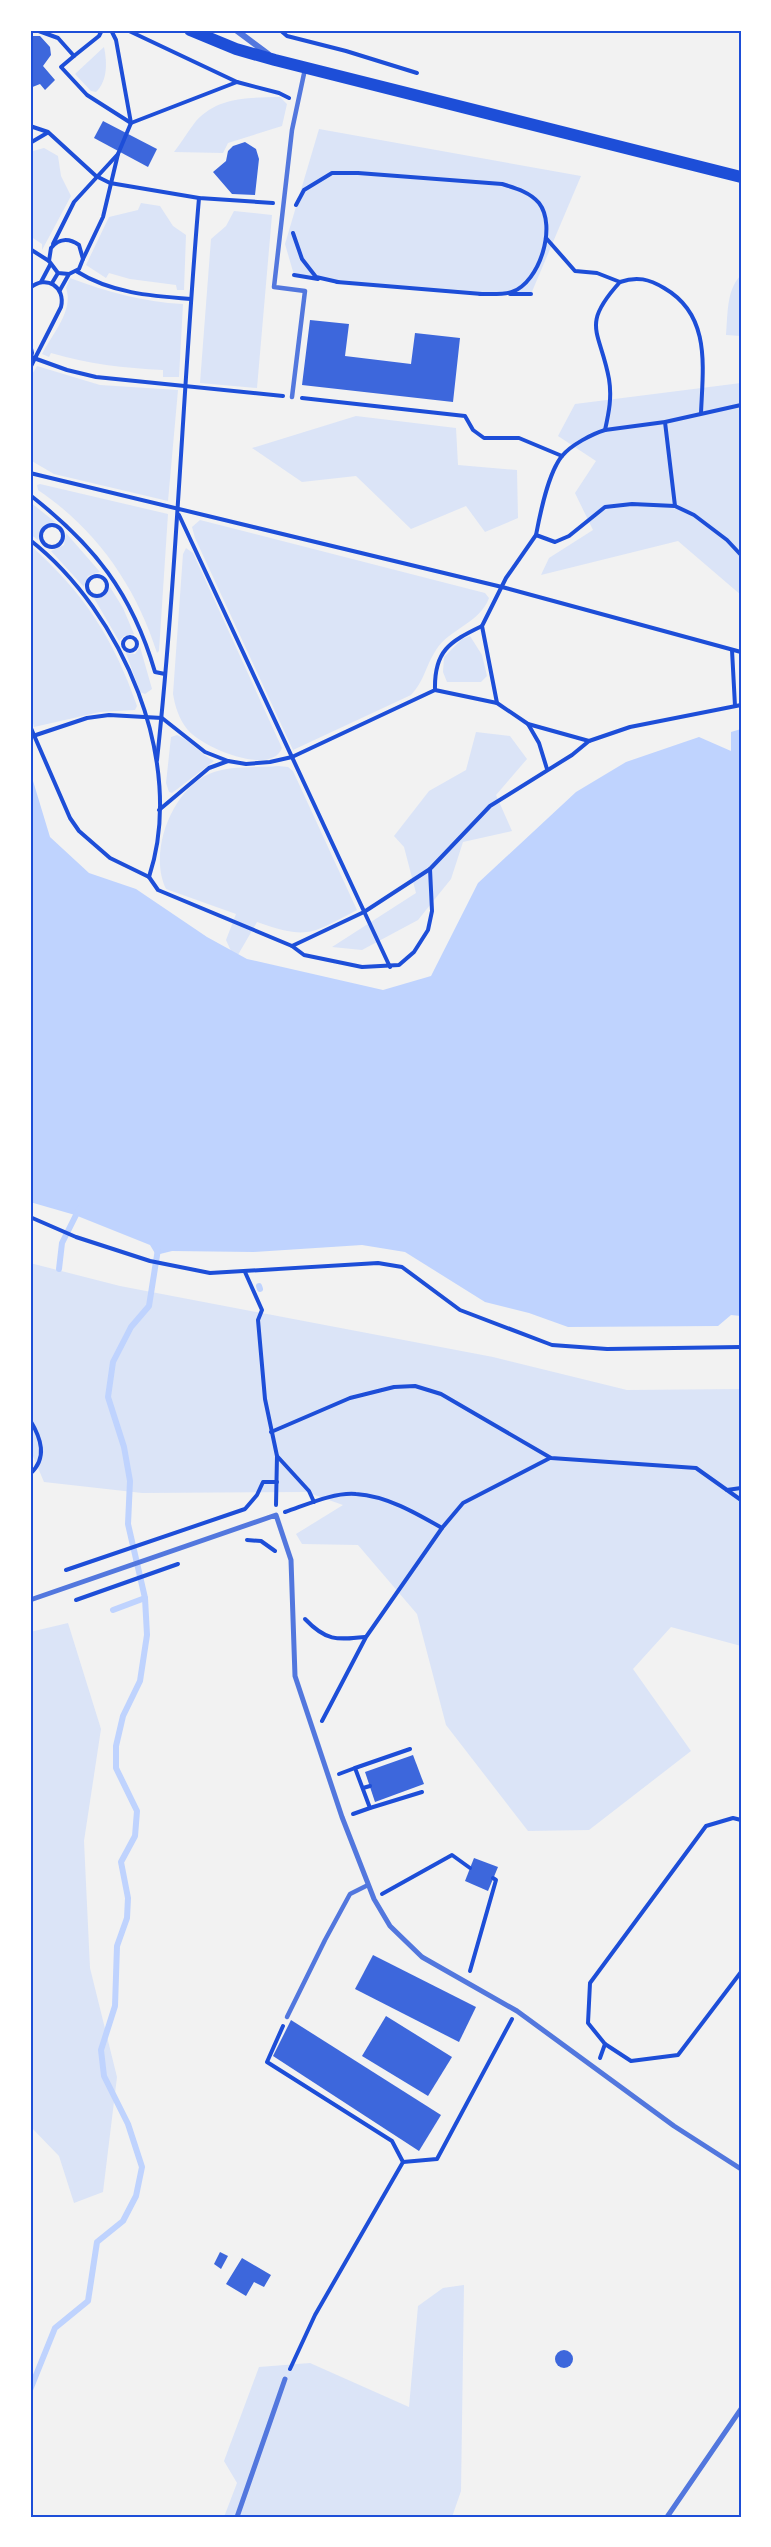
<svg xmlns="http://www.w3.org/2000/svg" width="771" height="2547" viewBox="0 0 771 2547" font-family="'Libre Baskerville',serif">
  <rect width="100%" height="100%" fill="#f2f2f2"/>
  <!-- green -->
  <g fill="#dbe4f7">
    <path d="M104,47C107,62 108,80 96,92L91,91L75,74Z"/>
    <path d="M280,97L287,104L282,126L228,143L223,153L174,152C182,142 188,131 196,121C219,96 249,98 280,97Z"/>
    <path d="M319,129L581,176L531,294C452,294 372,288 294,275L285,244Z"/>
    <path d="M44,148L58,156L61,176L71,196L42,250V244L30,236V152Z"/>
    <path d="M141,203L160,206L173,226L186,235L184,290H177L176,285L130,279L109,273L106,278L86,265L109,217L138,210Z"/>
    <path d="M234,211L272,215L257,388L200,383L211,239L226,226Z"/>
    <path d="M741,275V336L726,335C728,315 726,290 741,275Z"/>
    <path d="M70,278C107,292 143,302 183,304L179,377H163V370C124,368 88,364 51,353L49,357L42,354C53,333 74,310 66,288Z"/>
    <path d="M37,366L100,385L178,390L168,501L54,474L30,460V378Z"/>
    <path d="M741,383V595L678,541L541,575L549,558L593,530L575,493L596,461L558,436L575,404Z"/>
    <path d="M356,416L456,428L458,465L517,470L518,518L485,532L466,506L411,529L356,476L302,482L252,448Z"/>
    <path d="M40,484L168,514L159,651L157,653C136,586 96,529 38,490L37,485Z"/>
    <path d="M30,502L55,522L43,526L38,540L30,534Z"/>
    <path d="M200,520L485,593L489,598C480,623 449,629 436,650C425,667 425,680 411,695L293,750L195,538L192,527Z"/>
    <path d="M66,533L100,572L88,576L84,587L51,551L64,545Z"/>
    <path d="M30,545C84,593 114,639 137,706L135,710L100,712L34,727L30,712Z"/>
    <path d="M186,548L193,553L282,748C271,777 201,747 187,729C179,719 175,706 173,694L183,554Z"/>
    <path d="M110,587L123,608L134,634L124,636L119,641L94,598L103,597Z"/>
    <path d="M470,636L482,655L487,676L481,682H447L443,672L444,657L462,639Z"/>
    <path d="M140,647L152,689L145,694L140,692L126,653L135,654Z"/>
    <path d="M476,732L510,736L527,759L496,795L512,831L463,842L451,879L418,920L362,950L332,947L416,893L404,847L394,836L429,791L466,770Z"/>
    <path d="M177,735C190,740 200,754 214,761L172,793L169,792L166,783L171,737Z"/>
    <path d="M278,766L288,767L293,771L357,910C310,934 309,940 257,922L235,960L226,940L236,914L166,889C148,852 172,790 209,774C228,765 257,768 278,766Z"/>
    <path d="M30,1263L120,1286L493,1357L627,1390L741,1389V1646L671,1627L633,1669L691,1751L589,1830L528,1831L446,1725L417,1614L358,1545L302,1544L296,1534L343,1505L306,1492L142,1493L44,1482L30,1449Z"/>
    <path d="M68,1623L101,1729L84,1841L90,1968L117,2077L103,2192L74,2203L59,2156L30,2126V1632Z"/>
    <path d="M464,2285L461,2491L452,2517H224L237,2483L224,2461L259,2367L310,2363L409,2407L418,2306L443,2288Z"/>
  </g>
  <!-- water -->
  <path fill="#bfd3fe" d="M741,729V1316L731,1315L718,1326L568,1327L529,1313L485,1302L405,1252L362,1245L254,1252L172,1251L156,1255L150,1245L75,1215L30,1202V771L50,837L89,873L136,889L207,937L247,959L383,990L431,976L478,883L576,792L626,762L699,737L731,751V732Z"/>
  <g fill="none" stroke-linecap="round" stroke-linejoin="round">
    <!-- stream -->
    <g stroke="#bfd3fe" stroke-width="6">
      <path d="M59,1269L62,1243L79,1209"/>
      <path d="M259,1286L260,1289"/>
      <path d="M113,1610L145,1598"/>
      <path d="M30,2390L55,2328L88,2301L97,2242L123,2221L136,2196L142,2167L128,2124L104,2076L101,2050L115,2006L117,1946L127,1918L128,1898L121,1862L135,1836L137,1811L116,1768V1746L123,1716L140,1681L147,1635L145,1598L128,1524L130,1481L124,1447L108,1397L113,1362L131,1327L149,1306L158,1249"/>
    </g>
  </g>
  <!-- building -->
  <g fill="#3d67dc">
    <path d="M30,36H40L50,47L51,55L43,66L55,80L45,90L40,84L30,88Z"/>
    <path d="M103,121L157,149L148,167L94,138Z"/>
    <path d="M245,142L256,149L259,159L255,195L232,194L213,172L226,161L228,151L233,146Z"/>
    <path d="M310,320L349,324L345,356L411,364L415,333L460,338L453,402L302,385Z"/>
    <path d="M413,1755L424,1784L375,1802L365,1772Z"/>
    <path d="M474,1858L498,1867L488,1891L465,1881Z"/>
    <path d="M373,1955L476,2007L459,2042L355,1989Z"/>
    <path d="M386,2016L452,2057L428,2096L362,2056Z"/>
    <path d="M291,2020L441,2115L419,2151L273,2056Z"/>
    <path d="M220,2252L228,2256L221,2269L214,2264Z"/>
    <path d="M242,2258L271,2275L264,2287L254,2282L246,2296L226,2284Z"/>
    <circle cx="564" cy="2359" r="9"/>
  </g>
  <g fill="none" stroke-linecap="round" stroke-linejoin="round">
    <!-- path -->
    <g stroke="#1d4ed8" stroke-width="4">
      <path d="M36,30L58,38L74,56L99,36L102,30"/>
      <path d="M127,30L237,82L279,93L289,98"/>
      <path d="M280,30L287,36L346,51L417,73"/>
      <path d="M74,56L61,67L87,95L131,123L237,82"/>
      <path d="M30,126L48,132L96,176L110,183L199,198L273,203"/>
      <path d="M30,143L47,133"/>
      <path d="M296,205L304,190L332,173H358L502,184C515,188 530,192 539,203C557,226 540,282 512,292C503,295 490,294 480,294"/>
      <path d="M293,233L302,259L316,277L338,282"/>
      <path d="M53,244L74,202L118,154"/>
      <path d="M30,249L49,261"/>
      <path d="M83,259L103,217L118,154L131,123L116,40L111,30"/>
      <path d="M76,271C111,293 150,296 191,299"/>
      <path d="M294,275L318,279"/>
      <path d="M41,282L50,265"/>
      <path d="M337,282L482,294"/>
      <path d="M620,282C637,276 649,279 664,288C711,315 703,366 701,413"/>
      <path d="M52,283L58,273"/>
      <path d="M30,288C46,274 66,287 61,307L30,368"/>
      <path d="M60,290L69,274L79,269L83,259L79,245C69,238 59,238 51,248L49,261L58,273L69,274"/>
      <path d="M510,294H531"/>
      <path d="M30,344L32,353L30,360"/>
      <path d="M31,357L67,370L96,377L283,396"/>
      <path d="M302,398L465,416L473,430L484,438H519L562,456"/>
      <path d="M665,422L675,506"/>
      <path d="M605,430L665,422L741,405"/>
      <path d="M30,473L502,587L741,652"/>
      <path d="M30,495C94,545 132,593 155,672L165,674"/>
      <path d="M179,515L390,967"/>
      <circle cx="52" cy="536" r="11"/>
      <path d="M536,535C540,514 548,473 562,456C571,445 592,434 605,430C609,412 612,397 609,379C600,330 580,326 620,282L597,273L575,271L546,238"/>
      <path d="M30,540C122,612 187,762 149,877"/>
      <circle cx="97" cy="586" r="10"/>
      <circle cx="130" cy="644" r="7"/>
      <path d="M732,650L735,706"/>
      <path d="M435,690L497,703"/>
      <path d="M528,724L539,743L547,769"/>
      <path d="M30,726L70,818L79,831L110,858L149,877L158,890L292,946L304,955L362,967L399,965L414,952L428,930L432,911L430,869"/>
      <path d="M33,736L87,718L109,715L162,718L205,752L228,761L246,764L270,762L292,757L435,690C434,651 449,642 482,626"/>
      <path d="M589,741L528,724L497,703L482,626L506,578L536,535L555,542L569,536L605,507L632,504L675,506L694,515L727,540L741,555"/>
      <path d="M157,760C177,573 183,385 199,198"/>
      <path d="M159,810L209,768L228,761"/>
      <path d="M292,946L364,912L430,869L490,806L572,755L589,741L630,727L741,705"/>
      <path d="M30,1217L76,1237L150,1261L210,1273L378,1263L402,1267L460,1310L552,1345L607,1349L741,1347"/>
      <path d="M245,1272L262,1310L258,1320L265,1399L277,1456L276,1505"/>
      <path d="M30,1420C41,1438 48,1458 30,1474"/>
      <path d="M271,1432L350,1398L394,1387L415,1386L441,1394L551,1458L696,1468L741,1500"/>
      <path d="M277,1456L309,1491L314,1502"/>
      <path d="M727,1490L741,1488"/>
      <path d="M285,1512C306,1505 334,1492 356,1494C387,1496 416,1513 442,1528"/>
      <path d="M247,1540L261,1541L275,1551"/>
      <path d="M66,1570L245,1509L257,1495L263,1482H277"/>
      <path d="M76,1600L178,1564"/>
      <path d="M305,1619C326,1641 336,1640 365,1637"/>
      <path d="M322,1721L366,1637L442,1528L463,1503L550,1458"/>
      <path d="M410,1749L355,1768L370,1808L422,1792"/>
      <path d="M339,1774L355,1768"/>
      <path d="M363,1788L370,1786"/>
      <path d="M353,1814L370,1808"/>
      <path d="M741,1820L733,1818L706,1826L590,1983L588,2023L605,2044L631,2061L678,2055L741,1972"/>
      <path d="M382,1894L452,1855L470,1868"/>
      <path d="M470,1971L496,1880L493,1878"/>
      <path d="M283,2026L267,2062L392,2141L403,2162L315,2315L290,2369"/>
      <path d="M600,2058L605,2044"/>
      <path d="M403,2162L437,2159L512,2019"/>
    </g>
    <!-- service -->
    <g stroke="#5277de" stroke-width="4.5">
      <path d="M292,397L305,291L274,287L292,130L305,69"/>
      <path d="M287,2017L325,1940L350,1894L368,1885"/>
    </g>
    <!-- pedestrian -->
    <g stroke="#5277de" stroke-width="5">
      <path d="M30,1600L276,1515L291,1560L295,1676L342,1817L374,1899L390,1926L422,1957L517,2011L674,2126L741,2169"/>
      <path d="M237,2517L285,2379"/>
      <path d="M667,2517L741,2409"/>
    </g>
    <!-- minor -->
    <path stroke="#5277de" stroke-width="6" d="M236,30L268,54"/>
    <!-- secondary -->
    <path stroke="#1d4ed8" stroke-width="12" d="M190,30L236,49L275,60L741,177"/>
  </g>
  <!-- border -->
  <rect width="771" height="2547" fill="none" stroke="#ffffff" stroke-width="63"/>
  <rect x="32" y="32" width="708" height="2484" fill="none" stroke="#1d4ed8" stroke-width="2"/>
</svg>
